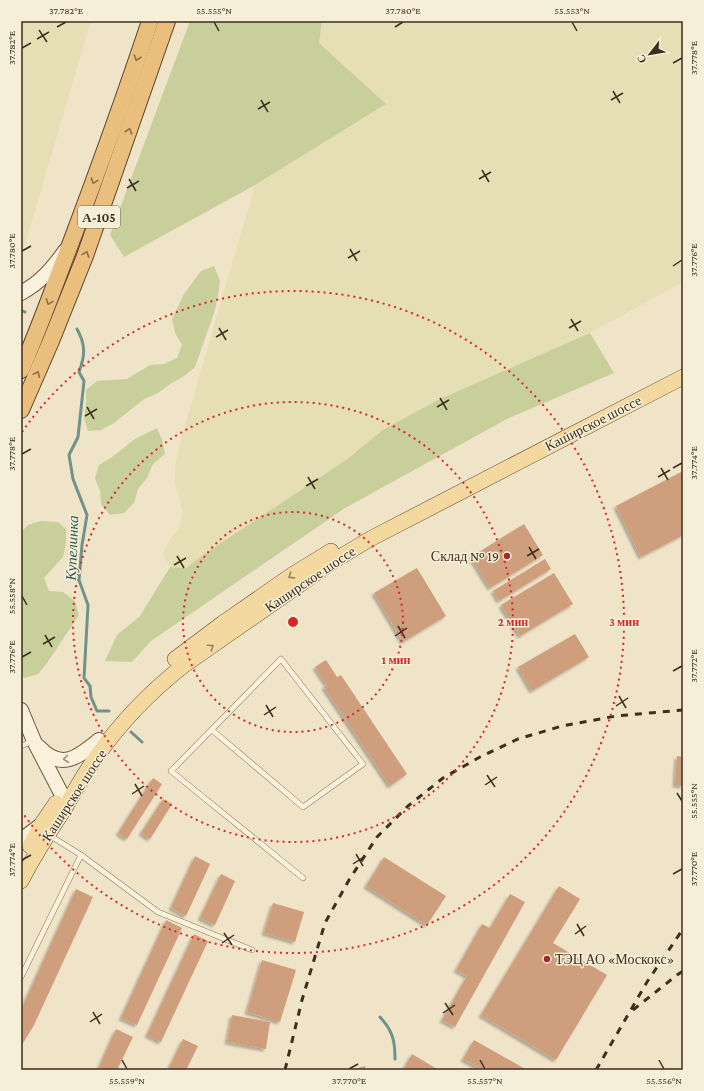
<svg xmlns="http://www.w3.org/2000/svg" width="704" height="1091" viewBox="0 0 704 1091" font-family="'Crimson Pro',serif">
  <defs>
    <filter id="shadow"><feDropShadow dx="-2.5" dy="2.5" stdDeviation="1" flood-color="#0004"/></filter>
  </defs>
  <rect width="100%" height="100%" fill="#f0e4c8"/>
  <!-- farmland -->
  <g fill="#e6deb5">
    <path d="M21,21H91L21,258Z"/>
    <path d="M322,21H683V282L590,333L440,399L384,429L346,460L206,553L186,568L170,567L163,554L170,539L179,528L183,513L175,483V467L179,446L255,185L386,104L319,43Z"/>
  </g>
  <!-- green -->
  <g fill="#c9cf9b">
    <path d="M190,21H322L319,43L386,104L255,185L124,257L110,235Z"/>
    <path d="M214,266L220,281L218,295L215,310L195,367L184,376L170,384L158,393L144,399L114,423L101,430L88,431L84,418L86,404V390L97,381L127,379L150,365L164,364L177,358L182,345L175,333L172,319L184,294L201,271Z"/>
    <path d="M590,333L614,373L507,419L345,508L151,641L132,662L105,661L117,635L140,616L170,567L186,568L206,553L346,460L384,429L440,399Z"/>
    <path d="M157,428L162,440L165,454L153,464L147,478L138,489L134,503L124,513L110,515L101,504L100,491L95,478L99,465L112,457L135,439Z"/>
    <path d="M41,521L58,522L66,529V543L63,557L44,578L49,591L63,592L75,601L79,615L47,663L38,674L24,678L21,672V532L28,525Z"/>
  </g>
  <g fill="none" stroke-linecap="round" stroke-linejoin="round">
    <!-- stream -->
    <g stroke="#6f938a" stroke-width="3">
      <path d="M21,310L25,312"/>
      <path d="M77,329C86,345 85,356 79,372L84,381L78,437L69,455L73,479L87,515L82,545L79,580L88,605L84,678L90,686L91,697L97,711H109"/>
      <path d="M131,732L142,742"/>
      <path d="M380,1017C393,1031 395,1041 395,1059"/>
    </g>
  </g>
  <!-- building -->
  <g fill="#cf9f7d" filter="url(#shadow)">
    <path d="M683,471V535L641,557L616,506Z"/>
    <path d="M524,524L543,555L490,588L471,557Z"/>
    <path d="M545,559L551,569L499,601L493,591Z"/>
    <path d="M417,568L446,616L403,642L374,593Z"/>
    <path d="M554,573L573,604L520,636L501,605Z"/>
    <path d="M575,634L589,657L532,691L518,667Z"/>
    <path d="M326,660L337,677L341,675L407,774L390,786L324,687L327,685L315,667Z"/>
    <path d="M677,756L683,757V786L675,785Z"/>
    <path d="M153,778L162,784L127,839L118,833Z"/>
    <path d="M163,799L172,804L150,839L141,833Z"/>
    <path d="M195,856L210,864L186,916L171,908Z"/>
    <path d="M384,857L446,896L427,925L366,886Z"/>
    <path d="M221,874L235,881L215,925L200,918Z"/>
    <path d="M559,886L580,899L553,943L607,975L556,1060L481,1015Z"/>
    <path d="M76,889L93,897L34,1025L23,1043L21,1042V1010Z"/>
    <path d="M510,894L525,902L455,1027L442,1020L467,976L456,970L482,924L490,928Z"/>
    <path d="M273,903L304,912L295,942L264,933Z"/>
    <path d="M166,920L182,928L137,1025L121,1018Z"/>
    <path d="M194,934L208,941L161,1042L147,1035Z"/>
    <path d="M262,960L296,970L280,1022L247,1012Z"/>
    <path d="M232,1015L270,1022L266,1049L227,1042Z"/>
    <path d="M116,1029L133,1037L117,1070H106L99,1067Z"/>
    <path d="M183,1039L198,1046L186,1070H168Z"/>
    <path d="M474,1040L527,1070H490L485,1067L483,1070L463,1059Z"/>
    <path d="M412,1054L437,1069V1070H403Z"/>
    <path d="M365,1066L366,1070H352Z"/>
  </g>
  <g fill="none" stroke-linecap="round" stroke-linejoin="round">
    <defs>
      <g id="service">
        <path d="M212,730L303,807L363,764L281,659L171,771L303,878"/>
        <path d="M21,746L33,741"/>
        <path d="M49,835L81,855L158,912L252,950"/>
        <path d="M21,977L81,855"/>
      </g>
      <g id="secondary">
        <path d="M21,293C41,282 52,269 65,251"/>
        <path d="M21,710L34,741L62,795"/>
        <path d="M39,747C62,772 79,756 99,740"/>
        <path d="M21,840L41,825"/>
      </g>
      <g id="primary">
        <path d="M175,659L223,623L292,575L331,551"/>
        <path d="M30,846L41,825L56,803"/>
        <path d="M21,881C34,856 49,832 65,808C75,790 85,772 97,756C121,722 150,692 183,666L335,560L370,539L683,377"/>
      </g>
      <g id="trunk">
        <path d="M21,370C38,331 52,292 67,253C96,176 124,99 150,21"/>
        <path d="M21,410L51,341L85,256L167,21"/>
      </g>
    </defs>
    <!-- service casing -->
    <use href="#service" stroke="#8d765c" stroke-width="6"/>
    <!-- secondary casing -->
    <use href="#secondary" stroke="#6f573f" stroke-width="16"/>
    <!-- primary casing -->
    <use href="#primary" stroke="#5b4430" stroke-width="16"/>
    <!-- trunk casing -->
    <use href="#trunk" stroke="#5b4430" stroke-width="18"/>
    <!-- service -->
    <use href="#service" stroke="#faf1dc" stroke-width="5"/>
    <!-- secondary -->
    <use href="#secondary" stroke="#faf1dc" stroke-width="14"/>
    <!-- primary -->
    <use href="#primary" stroke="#f3d9a0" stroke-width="15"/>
    <!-- trunk -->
    <use href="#trunk" stroke="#eabe7c" stroke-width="16"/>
    <!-- rail -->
    <g stroke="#3d2e20" stroke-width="3" stroke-dasharray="7 7" stroke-linecap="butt">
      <path d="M633,1010L677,975L683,971"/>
      <path d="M285,1070L302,1000L325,923L349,880L377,837L408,806L443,778L480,757L518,739L562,726L616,716L683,710"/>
      <path d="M596,1070L647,982L683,929"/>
    </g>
  </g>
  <!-- one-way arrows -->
  <defs><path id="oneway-chevron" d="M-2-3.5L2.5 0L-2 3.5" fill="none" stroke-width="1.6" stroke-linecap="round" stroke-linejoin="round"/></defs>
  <g stroke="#8b6f49">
    <use href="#oneway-chevron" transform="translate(137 58) rotate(109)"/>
    <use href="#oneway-chevron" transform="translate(129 131) rotate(-71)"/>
    <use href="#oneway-chevron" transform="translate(94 181) rotate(110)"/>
    <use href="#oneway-chevron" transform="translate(86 254) rotate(-70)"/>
    <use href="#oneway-chevron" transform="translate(49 302) rotate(111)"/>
    <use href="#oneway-chevron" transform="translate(37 374) rotate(-66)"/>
  </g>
  <g stroke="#988460">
    <use href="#oneway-chevron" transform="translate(291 576) rotate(147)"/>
    <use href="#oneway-chevron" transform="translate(211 647) rotate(-34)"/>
  </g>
  <use stroke="#9c907e" href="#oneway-chevron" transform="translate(66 759) rotate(173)"/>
  <!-- ticks -->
  <path fill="none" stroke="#3d2e20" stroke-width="1.5" d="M214,22L219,31M572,22L577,31M57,27L66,22M395,27L403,22M39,30L47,42M37,39L49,32M22,48L31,43M673,63L682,58M613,91L620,103M261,100L268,112M611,100L623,93M258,109L270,102M482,170L489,182M129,179L136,191M479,179L491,172M127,188L139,181M350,249L357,261M22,251L31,246M348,258L360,251M673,266L682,260M571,319L578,331M219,328L226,340M569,328L581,321M216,337L228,330M440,398L447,410M87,407L94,419M437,407L449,400M85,416L97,409M22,454L31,449M661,468L668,480M673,468L682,463M308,477L315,489M658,477L670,470M306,486L318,479M529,547L536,559M177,556L184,568M527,556L539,549M174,565L186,558M22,596L27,605M398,626L405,638M45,635L52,647M395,636L407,628M43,644L55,637M22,657L31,652M673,671L682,666M619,696L626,708M266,705L273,717M616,706L628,698M264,715L276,707M487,775L495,787M135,784L142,796M485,785L497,777M677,793L682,801M132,794L144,786M356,854L363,866M22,860L31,855M353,864L365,856M673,874L682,869M577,924L584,936M224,933L232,945M575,934L586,926M222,943L234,935M445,1003L453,1015M93,1012L100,1024M443,1013L455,1005M90,1022L102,1014M122,1060L127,1069M480,1060L485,1069M659,1060L664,1069M349,1069L358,1064"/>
  <!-- distance rings -->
  <g fill="none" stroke="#d62828" stroke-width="2" stroke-dasharray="2 4">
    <circle cx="293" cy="622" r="110"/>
    <circle cx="293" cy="622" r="220"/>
    <path d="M22 432A331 331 0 1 1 22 812"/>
  </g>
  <!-- markers -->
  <g fill="#9e2a2b" stroke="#f7eed8" stroke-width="1.5">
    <circle cx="507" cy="556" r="4"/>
    <circle cx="547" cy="959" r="4"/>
  </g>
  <g text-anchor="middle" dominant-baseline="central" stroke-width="3" stroke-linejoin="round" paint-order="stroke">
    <!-- shield labels -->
    <rect fill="#f7eed8" stroke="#756857" stroke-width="1" x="78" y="206" width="42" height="22" rx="3"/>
    <g font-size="13" font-weight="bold" fill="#3d2e20">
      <text x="99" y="217">А-105</text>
    </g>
    <!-- street labels -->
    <g font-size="14" fill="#3d2e20" stroke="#f7eed8">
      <text transform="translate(593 423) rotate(-27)">Каширское шоссе</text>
      <text transform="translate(310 579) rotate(-34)">Каширское шоссе</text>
      <text transform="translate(74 795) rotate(-57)">Каширское шоссе</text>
    </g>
    <!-- poi labels -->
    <g font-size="14" fill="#3d2e20" stroke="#f7eed8" text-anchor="end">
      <text x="499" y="556">Склад № 19</text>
      <text x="555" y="959" text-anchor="start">ТЭЦ АО «Москокс»</text>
    </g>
    <!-- water labels -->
    <g font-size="15" font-style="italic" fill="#2f5d5a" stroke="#f7eed8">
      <text transform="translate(72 548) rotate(-88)">Купелинка</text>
    </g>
  </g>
  <circle cx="293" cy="622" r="6" fill="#d62828" stroke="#f7eed8" stroke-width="2"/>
  <g font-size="12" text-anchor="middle" font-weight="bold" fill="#d62828" stroke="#f7eed8" stroke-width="3" stroke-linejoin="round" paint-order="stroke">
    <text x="513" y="626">2 мин</text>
    <text x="624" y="626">3 мин</text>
    <text x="396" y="664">1 мин</text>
  </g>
  <!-- border -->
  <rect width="704" height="1091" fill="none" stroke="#f7eed8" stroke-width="44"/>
  <!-- north arrow -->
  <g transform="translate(650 54) rotate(239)" stroke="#f7eed8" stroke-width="3" paint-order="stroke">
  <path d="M0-3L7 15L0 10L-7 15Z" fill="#3d2e20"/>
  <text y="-6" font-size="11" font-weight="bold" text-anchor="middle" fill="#3d2e20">С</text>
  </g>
  <rect x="22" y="22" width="660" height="1047" fill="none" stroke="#3d2e20" stroke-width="1.5"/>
  <g font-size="10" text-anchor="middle" fill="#3d2e20">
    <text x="66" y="14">37.782°E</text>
    <text x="214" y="14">55.555°N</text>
    <text x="403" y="14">37.780°E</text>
    <text x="572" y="14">55.553°N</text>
    <text transform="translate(11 48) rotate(-90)" y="4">37.782°E</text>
    <text transform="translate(693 58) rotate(-90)" y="4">37.778°E</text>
    <text transform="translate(11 251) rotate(-90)" y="4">37.780°E</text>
    <text transform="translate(693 260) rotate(-90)" y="4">37.776°E</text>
    <text transform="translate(11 454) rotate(-90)" y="4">37.778°E</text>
    <text transform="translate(693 463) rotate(-90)" y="4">37.774°E</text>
    <text transform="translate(11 596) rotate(-90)" y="4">55.558°N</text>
    <text transform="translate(11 657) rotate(-90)" y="4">37.776°E</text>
    <text transform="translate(693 666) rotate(-90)" y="4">37.772°E</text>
    <text transform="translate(693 801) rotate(-90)" y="4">55.555°N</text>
    <text transform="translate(11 860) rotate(-90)" y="4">37.774°E</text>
    <text transform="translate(693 869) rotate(-90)" y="4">37.770°E</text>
    <text x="127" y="1084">55.559°N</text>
    <text x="349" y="1084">37.770°E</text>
    <text x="485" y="1084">55.557°N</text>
    <text x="664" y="1084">55.556°N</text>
  </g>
</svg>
